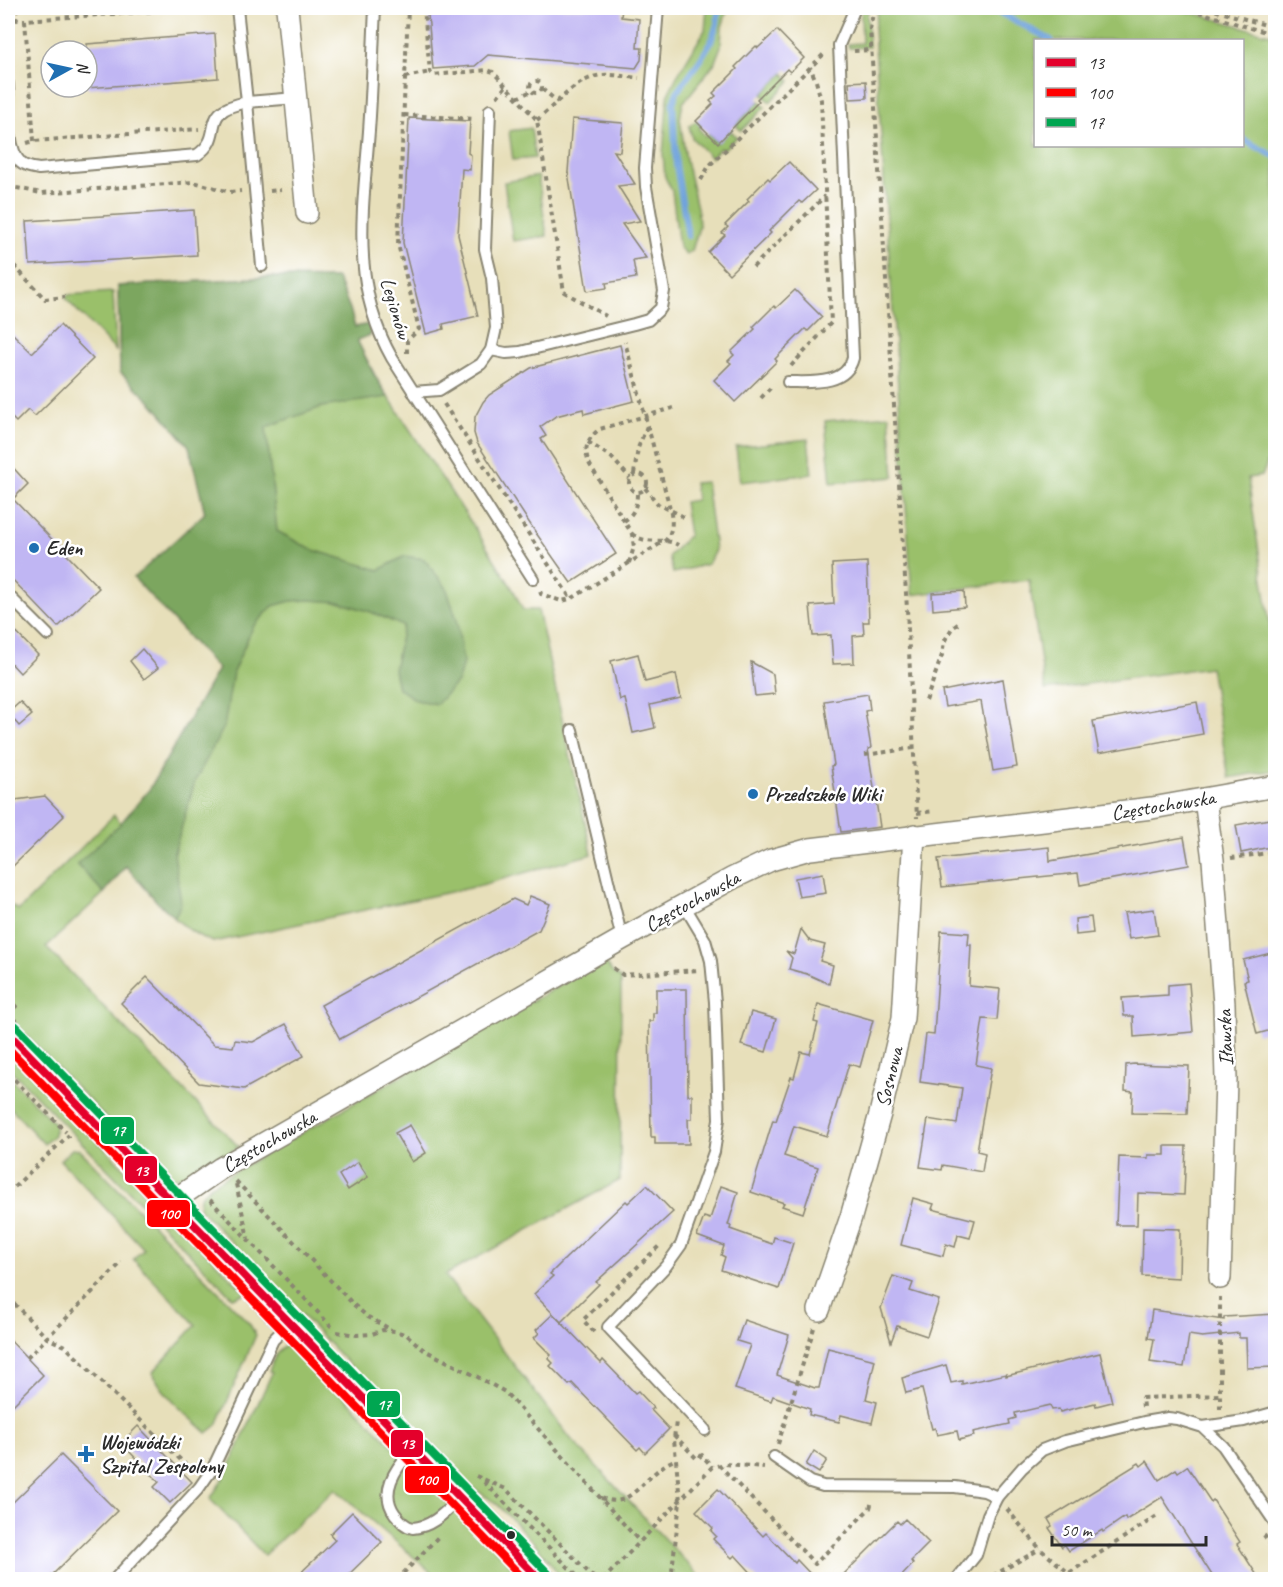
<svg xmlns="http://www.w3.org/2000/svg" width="1283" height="1587" viewBox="0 0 1283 1587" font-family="Caveat,sans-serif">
  <rect width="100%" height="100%" fill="#fff"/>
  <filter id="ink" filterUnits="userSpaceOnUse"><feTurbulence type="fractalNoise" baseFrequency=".0167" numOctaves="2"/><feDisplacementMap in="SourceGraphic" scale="12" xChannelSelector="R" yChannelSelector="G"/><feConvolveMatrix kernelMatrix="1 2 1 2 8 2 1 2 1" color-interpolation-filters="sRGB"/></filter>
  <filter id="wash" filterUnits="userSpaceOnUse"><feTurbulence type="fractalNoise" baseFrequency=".008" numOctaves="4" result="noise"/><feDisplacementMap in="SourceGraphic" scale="24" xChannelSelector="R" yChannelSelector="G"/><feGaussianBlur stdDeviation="1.35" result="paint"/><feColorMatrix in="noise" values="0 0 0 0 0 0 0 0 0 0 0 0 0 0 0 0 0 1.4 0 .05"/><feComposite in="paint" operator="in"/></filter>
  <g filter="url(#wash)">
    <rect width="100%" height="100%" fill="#e7dfba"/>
    <!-- green -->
    <g fill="#9ac06b" stroke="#62764b" stroke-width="1.5" fill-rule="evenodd">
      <path d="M707,8H728L722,27L721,46L714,64L683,103L680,118L686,160L698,212L699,227L692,251L686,254L679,247L672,191L665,177L663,154L667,105L669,92L677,76L705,30Z"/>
      <path d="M864,8H869L867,16L869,47L849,48L848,44L862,43L861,14Z"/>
      <path d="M878,8H1169C1206,14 1239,28 1275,35V450L1268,461L1262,476L1248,478L1275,660V770L1229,778L1210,667L1045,690L1029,580L912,595L874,30ZM1036,40H1242V146H1036Z"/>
      <path d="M783,73L790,81L770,102L762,94Z"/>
      <path d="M759,101L765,107L741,131L736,125Z"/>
      <path d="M696,121L701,126L699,129L706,137L709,134L717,143L730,130L737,137L723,150L720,148L711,158L692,138L689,126Z"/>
      <path d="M531,128L535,158L513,160L509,131Z"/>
      <path d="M538,176L547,236L513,241L504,182Z"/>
      <path d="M271,277L337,278L350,309L357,340L378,381L476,530L514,591L523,610H538L592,854L474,887L213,942C175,929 153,892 126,866L104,893L46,947L239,1147C222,1157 187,1184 168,1176C164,1174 159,1171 155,1168L8,1017V904L19,910L114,815L121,823L149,790L218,669L134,578L205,513L189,446L153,404L120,372L118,286Z"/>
      <path d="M113,292L116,351L66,299V295Z"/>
      <path d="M889,415L894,477L831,483L825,421Z"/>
      <path d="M808,439L812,474L740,482L736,447Z"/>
      <path d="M706,482L715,550L708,564L673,573L669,556L689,535L684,502L696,500L694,483Z"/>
      <path d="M604,960L612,972L621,979L620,1180L445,1275L571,1439L702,1579L563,1580L538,1547L496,1503L459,1479L199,1208L200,1197L211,1185Z"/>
      <path d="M8,1049L246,1293L233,1298L8,1067Z"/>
      <path d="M8,1076L55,1124L54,1135L44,1144L8,1105Z"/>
      <path d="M72,1149H79L249,1323L256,1335L217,1425L207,1433C191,1418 159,1392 153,1372L196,1325L133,1259L144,1249L60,1160Z"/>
      <path d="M291,1343L518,1572L505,1579H439L335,1489L264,1555L210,1499L226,1474L272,1373L269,1371C274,1359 277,1347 291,1343Z"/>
    </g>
    <!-- forest -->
    <path fill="#7ba65f" stroke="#536845" stroke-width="1.5" d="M271,277L337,278L350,309L355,327L369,324L371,335L357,340L373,373L388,397L322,407L266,427L277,531L310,549L379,570L405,556L424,559L446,587L457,620L463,662L458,681L437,704L416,700L398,688L394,670L403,626L371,612L339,602L310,600L291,601L273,606L253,627L233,672L224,727L195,781L174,853L181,903L175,917L158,903L126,866L104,893L77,864L120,824L149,790L218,669L134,578L205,513L189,446L153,404L120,372L118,286Z"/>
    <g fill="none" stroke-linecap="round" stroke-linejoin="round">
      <!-- stream -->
      <g stroke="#70a3dc" stroke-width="6">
        <path d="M980,8L998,12L1051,40"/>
        <path d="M1242,139L1276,157"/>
        <path d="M688,236L676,165L673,103L677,92L700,60L711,42L717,24L719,8"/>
      </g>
    </g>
    <g id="blocks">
      <!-- building -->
      <g fill="#c0b6f3">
        <path d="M440,8L537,9V8H622L621,17L639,19L637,48H642L641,60L636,68L488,55L475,66L433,69L428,15Z"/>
        <path d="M777,30L804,58L790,72L787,69L757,99L759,101L718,143L696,121L713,104L710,101L716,96L713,93L737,69L735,67L756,46L758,48Z"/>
        <path d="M215,34L218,78L87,88V44Z"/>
        <path d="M866,81L867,98L850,99L849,82Z"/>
        <path d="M409,118L470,121L468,153L471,155L470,170L462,169L458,235L478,316L443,324L444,329L426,334L403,243Z"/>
        <path d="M572,119L623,123L620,152L614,151L635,184L618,186L640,221L622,224L646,258L633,260L636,278L606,283L607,288L587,291L568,172Z"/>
        <path d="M789,162L816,190L802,203L799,201L769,231L771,233L729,274L708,252L725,235L722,233L728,227L725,225L749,201L747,199L768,178L770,180Z"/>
        <path d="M194,210L197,255L30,265L27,221Z"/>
        <path d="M795,290L822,317L808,331L805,329L775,359L777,361L735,402L714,380L731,363L728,361L734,355L731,352L755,329L753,327L774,306L776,308Z"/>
        <path d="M60,325L93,359L35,416L28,410L16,422L8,414V329L32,353Z"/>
        <path d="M620,345L634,401L584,414L583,409L556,416L540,427L546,436L541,439L616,554L571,583L536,533L477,443L474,433L475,417L483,402L489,395L531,368Z"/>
        <path d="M8,462L28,484L13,499L99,588L58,627L8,575Z"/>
        <path d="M867,562L869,622H863L864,635L853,636L854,663L833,664L831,635L813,636L810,606L834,604L832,564Z"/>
        <path d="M964,591L965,607L933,610L932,593Z"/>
        <path d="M8,624L38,655L20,673L8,660Z"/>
        <path d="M142,649L158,668L144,679L130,661Z"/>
        <path d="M638,654L645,682L676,674L681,698L650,705L655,728L633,733L625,699L620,700L611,661Z"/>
        <path d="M751,662L773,674L775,694L755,696Z"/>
        <path d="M1003,679L1017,767L993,771L981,701L945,707L942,691Z"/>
        <path d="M868,694L870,710L865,711L871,748L868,749L880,827L841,832L831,766L834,765L824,701Z"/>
        <path d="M20,702L32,715L19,726L8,713Z"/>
        <path d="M1197,702L1203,734L1099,753L1093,721Z"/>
        <path d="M45,796L64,816L8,871V801Z"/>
        <path d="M1275,818V846L1241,853L1236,825Z"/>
        <path d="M1184,837L1189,865L1080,885L1078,873L942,887L938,859L1049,847L1050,861Z"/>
        <path d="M823,873L826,893L799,897L795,878Z"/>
        <path d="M530,896L550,904L539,930L340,1039L321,1005L513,899L526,905Z"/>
        <path d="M1154,909L1158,935L1129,939L1124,913Z"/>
        <path d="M1091,917L1093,933L1076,935L1075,919Z"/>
        <path d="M801,929L810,941L825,945L820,961L833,965L829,984L807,974L789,969L792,958L786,951L794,954Z"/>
        <path d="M941,931L969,933L968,945H971L969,986L1000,989L997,1020L983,1019L976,1065L991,1068L977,1151L985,1153L982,1172L943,1165L942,1170L920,1167L928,1119L957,1124L962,1088L920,1082L926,1034L934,1035Z"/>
        <path d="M1275,952V1029L1257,1034L1244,981L1248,980L1243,960Z"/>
        <path d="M147,977L214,1045L233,1047L235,1040L253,1042L286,1024L304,1056L244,1089L199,1083L121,1003Z"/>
        <path d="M1189,983L1193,1032L1134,1037L1133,1016H1124L1122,998L1168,995V985Z"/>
        <path d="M656,989H687L688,1095H692V1119H688L689,1144H655V1137H651L649,1021H653V1013H656Z"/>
        <path d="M818,1004L873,1020L860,1067L849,1064L827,1136L794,1126L784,1156L818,1167L803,1213L782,1206L784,1203L751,1192L773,1120L776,1121L791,1077L794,1078L801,1052L810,1054L818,1023L814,1022Z"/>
        <path d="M751,1012L776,1019L766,1052L741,1045Z"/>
        <path d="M1134,1064L1189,1066L1187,1114L1132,1113L1133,1092L1125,1091L1126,1065Z"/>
        <path d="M410,1125L426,1153L412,1162L395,1133Z"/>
        <path d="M1165,1146H1186L1184,1195L1138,1193L1137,1225H1116L1119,1157L1148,1158V1155H1165Z"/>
        <path d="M358,1162L368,1177L348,1190L339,1175Z"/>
        <path d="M647,1185L673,1212L596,1282L599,1284L561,1322L534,1294L553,1276L550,1274L566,1258L626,1201L628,1203Z"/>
        <path d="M721,1186L738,1192L728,1225L731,1226L730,1229L772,1244L774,1237L793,1243L779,1289L721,1270L725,1257L721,1255L724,1246L697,1236L704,1217L710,1219Z"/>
        <path d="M913,1198L934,1204L932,1209L975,1220L970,1238L958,1235L955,1247L946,1244L943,1256L901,1245Z"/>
        <path d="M1143,1228L1180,1229L1179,1278L1142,1276Z"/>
        <path d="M893,1276L913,1283L910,1291L939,1300L927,1336L897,1326L891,1342L881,1308Z"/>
        <path d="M1152,1310L1224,1320V1317L1275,1314V1367L1247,1368L1246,1338H1239V1333L1202,1337L1189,1335L1184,1367L1150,1362L1154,1339L1148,1338Z"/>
        <path d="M553,1314L601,1363L603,1360L635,1393L638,1391L654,1408L651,1410L669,1429L645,1453L640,1447L637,1450L572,1383L569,1385L550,1366L553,1363L548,1358L551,1355L534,1338L539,1333L536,1330Z"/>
        <path d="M744,1320L789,1335L777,1375L815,1388H819L828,1348L875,1360L866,1399L877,1402L872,1423L841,1415L839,1422L809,1415L810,1409L773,1396L771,1401L735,1389L750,1345L737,1341Z"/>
        <path d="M8,1338L43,1375L8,1410Z"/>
        <path d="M1100,1353L1112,1402L1096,1406L1095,1403L1060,1412L1059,1409L1052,1410L1050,1405L1015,1413L1016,1418L1009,1420L1010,1424L973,1432L974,1436L959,1440L957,1431L937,1435L935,1428L932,1429L922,1389L906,1393L902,1378L946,1365L951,1383L962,1381V1384L1006,1374V1376Z"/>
        <path d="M138,1426L192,1482L170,1503L154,1487L159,1482L121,1443Z"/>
        <path d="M814,1451L827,1460L819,1473L806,1465Z"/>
        <path d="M61,1455L117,1511L47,1580H8V1507Z"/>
        <path d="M1147,1461L1159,1480L1176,1469L1178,1472L1187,1466L1211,1502L1213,1500L1240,1542L1237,1544L1260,1580H1215L1162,1497L1126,1520L1125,1517L1103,1532L1102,1530L1069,1551L1065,1545L1062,1547L1049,1528L1052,1526L1048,1519L1139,1463L1141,1466Z"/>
        <path d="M718,1489L763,1536L766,1533L795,1563L797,1560L816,1580H758L735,1555L732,1558L713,1539L716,1536L711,1531L713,1528L696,1511Z"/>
        <path d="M352,1512L382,1542L343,1580H293L335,1540L330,1534Z"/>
        <path d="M905,1519L929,1543L911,1561L913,1564L898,1580H838L897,1521L900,1524Z"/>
      </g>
    </g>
  </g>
  <g filter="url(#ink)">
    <use href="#blocks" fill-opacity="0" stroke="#898572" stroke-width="1.5"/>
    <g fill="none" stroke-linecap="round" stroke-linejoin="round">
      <defs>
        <g id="lane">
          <path d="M375,8C373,49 372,90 369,131C363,211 350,284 392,358L533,579"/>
          <path d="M8,84C9,104 6,149 21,163C25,167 33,168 39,169L197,155C228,134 195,112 247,102L237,8"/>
          <path d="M262,266L247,102L296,98"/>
          <path d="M491,350L506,353L520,352L634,324L648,320L661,308L664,291L646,187L645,168L658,8"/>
          <path d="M788,382C811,382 846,386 853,358L839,45L855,8"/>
          <path d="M413,392L439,390L481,364L491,350L496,328L492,278L485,249L490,110"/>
          <path d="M8,595L48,635"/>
          <path d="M572,730L622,939"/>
          <path d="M684,905L705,940L711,961L715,1002L719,1119L714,1152L681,1245L666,1266L608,1327L705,1430"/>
          <path d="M1203,1427L1244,1421L1276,1412"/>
          <path d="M411,1451C395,1469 379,1492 395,1514C400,1520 404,1526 413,1528C432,1527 445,1512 458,1500"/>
          <path d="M774,1457L810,1482L823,1486L955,1487L984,1491L997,1497"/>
          <path d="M114,1580L199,1488L213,1468L273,1340L288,1325"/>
          <path d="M956,1580L976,1555L988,1515L997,1497L1022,1468L1042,1450L1065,1441L1144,1422L1168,1418L1177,1419L1203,1427L1223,1446L1276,1524"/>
        </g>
        <g id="street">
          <path d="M287,8L307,213"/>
          <path d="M1205,799L1213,860L1224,1004L1226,1080L1220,1278"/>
          <path d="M173,1201L221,1168L622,939L733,878L771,860L810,849L1152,808L1276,786"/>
          <path d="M819,1310L851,1217L880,1114L903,1018L914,835"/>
        </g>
        <path id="secondary" d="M8,1033L540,1580"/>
      </defs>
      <!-- lane casing -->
      <use href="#lane" stroke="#898572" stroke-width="14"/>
      <!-- street casing -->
      <use href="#street" stroke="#898572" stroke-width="24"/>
      <!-- secondary casing -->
      <use href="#secondary" stroke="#898572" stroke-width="33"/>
      <!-- path -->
      <g stroke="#898572" stroke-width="4" stroke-dasharray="4.5 4.5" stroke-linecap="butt">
        <path d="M16,8L17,20H25"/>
        <path d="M422,8L424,10L430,72L433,75L488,70L493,72L537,120L564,292L606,316"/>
        <path d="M874,8L870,29L907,609L917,818"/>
        <path d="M1181,8C1213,14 1243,28 1276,34"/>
        <path d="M1207,8L1276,28"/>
        <path d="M854,51L871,50"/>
        <path d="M405,77L430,72"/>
        <circle cx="536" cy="87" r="6"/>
        <path d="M542,89L558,102"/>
        <path d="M497,97L506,86"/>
        <path d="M517,98L531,91"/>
        <path d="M404,115L474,119"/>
        <path d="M537,120C555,105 577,78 602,75C613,74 627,77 639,78"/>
        <path d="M34,141L25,20L201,8"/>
        <path d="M27,143L34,141L199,129"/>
        <path d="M701,180L709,166L825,53"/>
        <path d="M270,191L281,190"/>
        <path d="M8,200L12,187L41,193L194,182L230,192L241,191"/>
        <path d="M8,259L45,299L65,297"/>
        <path d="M753,267L825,196"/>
        <path d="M407,353V341L419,329L398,244L408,8"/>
        <path d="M791,366L831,323L821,100L816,81L810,67"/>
        <path d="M761,398L773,385"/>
        <path d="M444,404L571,599"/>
        <path d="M588,442L611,457L630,478"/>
        <path d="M634,474L638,448L647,426"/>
        <path d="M1272,474L1276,466"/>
        <circle cx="638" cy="483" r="9"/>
        <path d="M645,488L658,504L686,518"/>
        <path d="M624,521C635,513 637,505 637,492"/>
        <path d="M632,534C647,546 663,536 678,545"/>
        <path d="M629,563L634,547L632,534L590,465C583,450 586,439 600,429L673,408"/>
        <path d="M540,591L541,594L561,601L571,599L666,540C674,529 672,520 670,508L625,342"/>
        <path d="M926,701L942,655L944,642L952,628L958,624"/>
        <path d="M865,755L914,748"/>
        <path d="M917,813L934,811"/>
        <path d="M1231,858L1276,852"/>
        <path d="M613,968L623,975L699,970"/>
        <path d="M8,998L20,1011"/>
        <path d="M8,1073L66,1132"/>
        <path d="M236,1181L354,1305L368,1317L390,1329"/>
        <path d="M236,1184L248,1238"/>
        <path d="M8,1193L69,1135"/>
        <path d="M210,1200L334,1329"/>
        <path d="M8,1297L47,1338L65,1346L193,1472"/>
        <path d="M337,1332L357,1335L372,1334L383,1330L395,1331L407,1335L424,1350L474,1375L505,1392L640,1542"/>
        <path d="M594,1332L583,1320L660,1245"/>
        <path d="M27,1358L122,1262"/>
        <path d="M1143,1407L1142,1398L1220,1395"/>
        <path d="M1220,1409V1297"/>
        <path d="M674,1435L697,1459L702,1455L712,1467"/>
        <path d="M778,1444L814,1328"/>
        <path d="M719,1465L815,1564L870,1508L872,1501"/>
        <path d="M476,1476L506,1489L596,1580"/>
        <path d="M484,1482L581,1580"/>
        <path d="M601,1498C608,1500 614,1502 621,1500C638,1495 654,1467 675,1460"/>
        <path d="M1007,1509L1040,1549L1069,1573L1157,1516"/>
        <path d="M1264,1535L1276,1552"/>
        <path d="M674,1571L675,1580"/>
        <path d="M397,1580L439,1536"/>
        <path d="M603,1580L712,1467L725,1464L764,1467"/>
        <path d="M671,1580L680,1501L674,1439L676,1421"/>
        <path d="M985,1580L1040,1549"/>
        <path d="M1135,1580L1138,1578L1140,1580"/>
      </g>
      <!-- lane -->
      <use href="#lane" stroke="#fff" stroke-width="10"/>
      <!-- street -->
      <use href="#street" stroke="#fff" stroke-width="21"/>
      <!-- secondary -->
      <use href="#secondary" stroke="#fce5d0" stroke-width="30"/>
      <defs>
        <path id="bus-1" d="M8,1033L540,1580"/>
        <path id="bus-2" d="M8,1048L525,1580"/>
        <path id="bus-3" d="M16,1026L548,1573"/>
      </defs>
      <!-- bus-1 casing -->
      <use href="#bus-1" stroke="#fff" stroke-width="12"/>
      <!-- bus-2 casing -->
      <use href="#bus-2" stroke="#fff" stroke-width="12"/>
      <!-- bus-3 casing -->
      <use href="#bus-3" stroke="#fff" stroke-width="12"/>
      <!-- bus-1 -->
      <use href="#bus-1" stroke="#e4002b" stroke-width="8"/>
      <!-- bus-2 -->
      <use href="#bus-2" stroke="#f00" stroke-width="8"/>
      <!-- bus-3 -->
      <use href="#bus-3" stroke="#00a651" stroke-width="8"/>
    </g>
  </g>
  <!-- markers -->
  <g fill="#1f6fb2" stroke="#fff" stroke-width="2">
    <circle cx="34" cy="548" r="6"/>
    <circle cx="753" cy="794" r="6"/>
    <path d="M83 1445h6v6h6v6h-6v6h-6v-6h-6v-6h6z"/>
  </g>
  <circle fill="#2b2b2b" stroke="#fff" stroke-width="2" cx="511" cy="1535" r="5"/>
  <g text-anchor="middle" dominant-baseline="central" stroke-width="5" stroke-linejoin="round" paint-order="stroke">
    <!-- street labels -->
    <g font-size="21" fill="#2b2b2b" stroke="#fff">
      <text transform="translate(396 308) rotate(73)">Legionów</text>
      <text transform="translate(1163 805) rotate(-9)">Częstochowska</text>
      <text transform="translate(692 901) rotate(-29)">Częstochowska</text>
      <text transform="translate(1225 1038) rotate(-92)">Iławska</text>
      <text transform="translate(889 1077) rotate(-76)">Sosnowa</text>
      <text transform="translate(269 1141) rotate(-30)">Częstochowska</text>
    </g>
    <!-- poi labels -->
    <g font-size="21" font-weight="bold" fill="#2b2b2b" stroke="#fff" text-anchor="start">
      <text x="46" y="548">Eden</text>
      <text x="765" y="794">Przedszkole Wiki</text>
      <text x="100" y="1442">Wojewódzki<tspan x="100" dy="24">Szpital Zespolony</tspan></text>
    </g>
  </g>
  <g stroke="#fff" stroke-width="2">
    <rect x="100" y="1116" width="35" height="29" rx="6" fill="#00a651"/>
    <rect x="124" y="1155" width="34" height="29" rx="6" fill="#e4002b"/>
    <rect x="146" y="1199" width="45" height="29" rx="6" fill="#f00"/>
    <rect x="366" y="1390" width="35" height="28" rx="6" fill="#00a651"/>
    <rect x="390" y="1429" width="34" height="29" rx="6" fill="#e4002b"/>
    <rect x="404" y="1465" width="46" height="29" rx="6" fill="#f00"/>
  </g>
  <g font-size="16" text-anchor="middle" font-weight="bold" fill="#fff">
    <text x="118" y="1136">17</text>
    <text x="141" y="1176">13</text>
    <text x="169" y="1219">100</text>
    <text x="384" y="1410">17</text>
    <text x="407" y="1449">13</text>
    <text x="427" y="1485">100</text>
  </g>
  <!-- margin -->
  <rect width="1283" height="1587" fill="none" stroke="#fff" stroke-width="30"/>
  <!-- legend -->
  <rect x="1034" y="39" width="210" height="108" fill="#ffffff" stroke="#aaaaaa" stroke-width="1.5"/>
  <rect x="1046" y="58" width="30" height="9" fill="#e4002b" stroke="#aaaaaa" stroke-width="1.5"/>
  <text x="1088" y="69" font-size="18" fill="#2b2b2b">13</text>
  <rect x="1046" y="88" width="30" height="9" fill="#ff0000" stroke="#aaaaaa" stroke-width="1.5"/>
  <text x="1088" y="99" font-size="18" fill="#2b2b2b">100</text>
  <rect x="1046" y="118" width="30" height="9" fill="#00a651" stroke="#aaaaaa" stroke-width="1.5"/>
  <text x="1088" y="129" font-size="18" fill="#2b2b2b">17</text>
  <!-- north arrow -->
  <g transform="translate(69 69) rotate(82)"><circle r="28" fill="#ffffff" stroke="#aaaaaa" stroke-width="1.5"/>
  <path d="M0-4.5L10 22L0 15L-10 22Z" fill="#1f6fb2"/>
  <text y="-9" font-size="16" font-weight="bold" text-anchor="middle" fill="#2b2b2b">N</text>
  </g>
  <!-- scale -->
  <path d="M1052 1536v9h154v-9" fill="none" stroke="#2b2b2b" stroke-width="3"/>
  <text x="1061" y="1536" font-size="18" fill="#2b2b2b" stroke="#ffffff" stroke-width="4.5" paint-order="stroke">50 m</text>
</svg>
